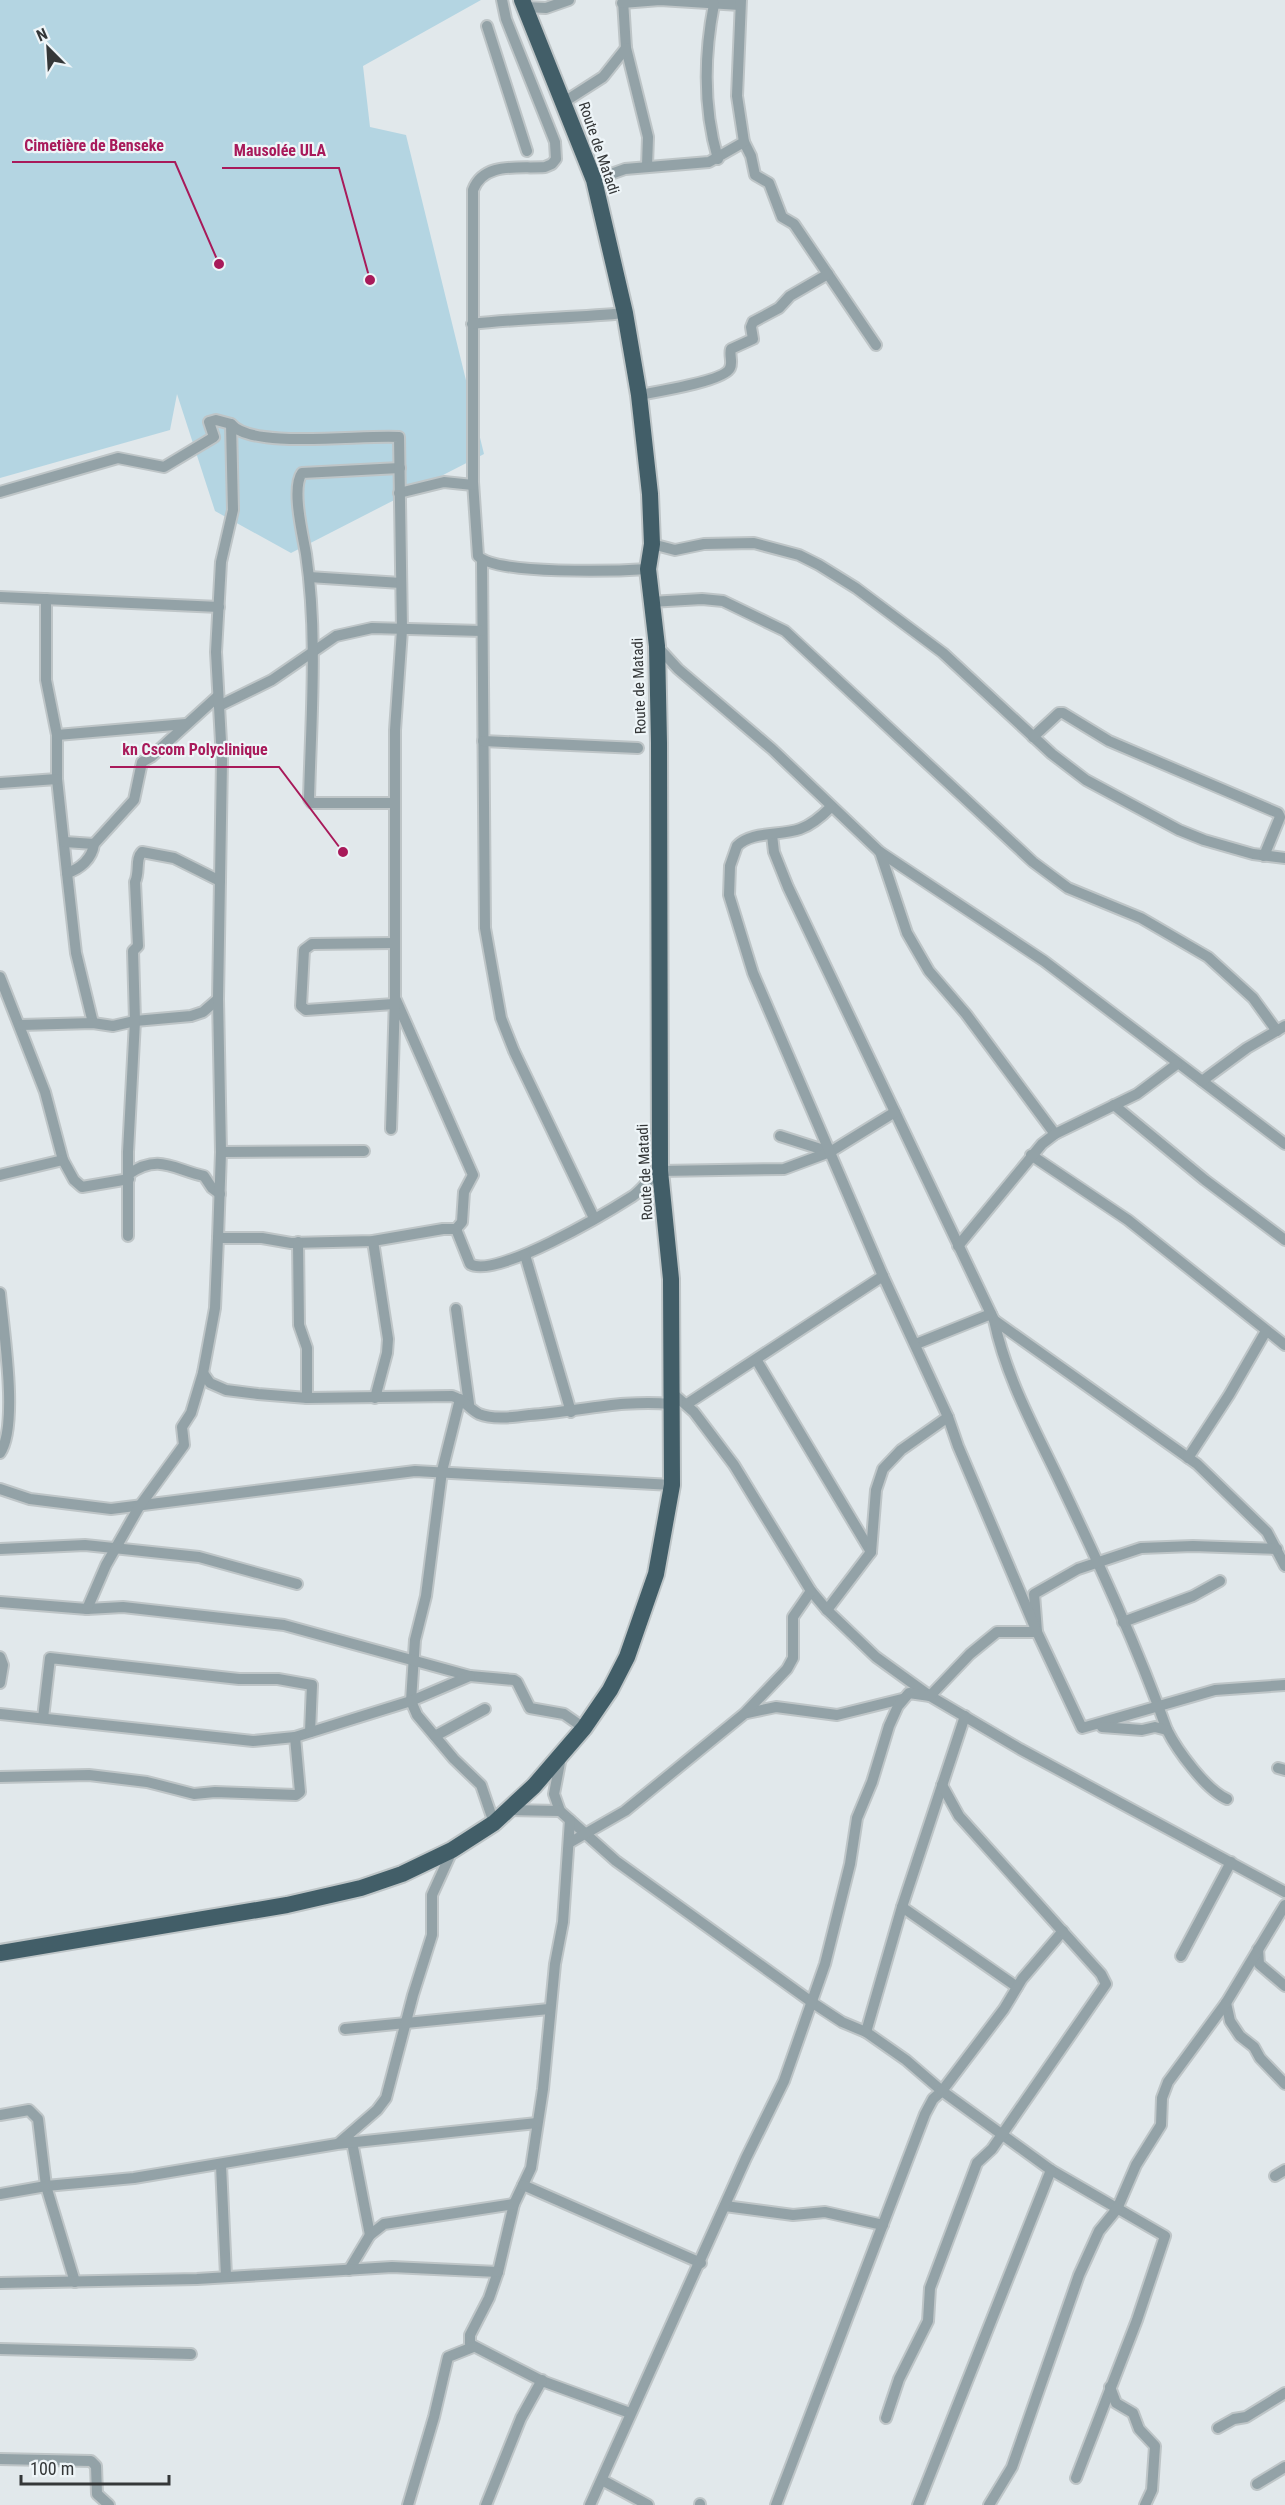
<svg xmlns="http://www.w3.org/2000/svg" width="1285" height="2505" viewBox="0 0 1285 2505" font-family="'Roboto Condensed',sans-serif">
  <rect width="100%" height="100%" fill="#e1e8eb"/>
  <!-- green -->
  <path fill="#b4d5e2" d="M0,0H481L363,66L370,127L406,135L484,454L291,553L215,511L177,394L170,430L0,478Z"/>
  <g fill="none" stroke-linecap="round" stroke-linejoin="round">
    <defs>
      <g id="minor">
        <path d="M502,0L506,19L555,142L556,159L552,164L545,167C519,169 484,161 473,190V482L478,556C496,575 618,571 648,569"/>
        <path d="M623,0L626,48L648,137L647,166"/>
        <path d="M622,3L660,0L740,5"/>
        <path d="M714,4C704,56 703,108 718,159"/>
        <path d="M525,7L546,8L569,0"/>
        <path d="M487,26L527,151"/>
        <path d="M564,102L603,77L626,48"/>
        <path d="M744,142L751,156L755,175L769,183L782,217L794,224L876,345"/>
        <path d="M594,180L625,169L709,162L744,142L737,96L741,0"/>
        <path d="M472,324C523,318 574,318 625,313"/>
        <path d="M639,395C655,392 725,381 730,368C733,362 729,355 731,349L753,339L751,327L753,322L779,308L790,296L828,274"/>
        <path d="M0,492L118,458L164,467L214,437L209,422L216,420L231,424"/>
        <path d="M399,493L444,482L473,485"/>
        <path d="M652,544L675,550L704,544L754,543L799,555L819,565L856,588L943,653L1052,754L1086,780L1179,830L1204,840L1253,854L1285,858"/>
        <path d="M482,561L485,928L501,1018L514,1051L594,1218"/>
        <path d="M309,577L401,583"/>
        <path d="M0,597L219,607"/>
        <path d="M46,599V680L57,735V779L67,873L76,953L93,1023"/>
        <path d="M650,602L702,599L723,601L785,631L1033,862L1068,888L1141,918L1208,957L1253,998L1277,1031"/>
        <path d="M657,646L678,669L772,749L880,852L1044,961L1285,1144"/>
        <path d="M219,706L272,680L336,636L372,628L482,631"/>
        <path d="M57,735L186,724"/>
        <path d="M1033,737L1059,713H1063L1109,741L1278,813L1280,817L1264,856"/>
        <path d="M483,741L638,748"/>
        <path d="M0,783L57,779"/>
        <path d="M394,803H312L309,799C311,718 318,635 306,554C303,536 291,488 302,473L400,468"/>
        <path d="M772,835L774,852L788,887L994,1320C1006,1378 1036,1431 1061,1484C1099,1564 1137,1646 1167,1730C1177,1750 1206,1790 1227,1799"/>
        <path d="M65,842L94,844"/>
        <path d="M880,852L907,933L929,971L966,1014L1055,1134"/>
        <path d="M67,873C80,869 92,859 94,844L134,800L142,762L151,757L217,697"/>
        <path d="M393,943L312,944L304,950L301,1006L306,1010L394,1004"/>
        <path d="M0,977L45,1092L63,1160L74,1180L82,1187L129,1179"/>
        <path d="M396,1000L473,1175L464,1192L462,1222L456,1229"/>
        <path d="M21,1025L93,1023L113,1026L135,1021L191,1016L203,1012L218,999"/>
        <path d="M1202,1081L1247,1048L1285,1026"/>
        <path d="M1114,1105L1205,1180L1285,1240"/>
        <path d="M780,1136L830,1152"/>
        <path d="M221,1152L364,1151"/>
        <path d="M1031,1155L1128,1220L1285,1345"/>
        <path d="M129,1174C159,1153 175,1170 204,1176L212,1188L220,1194"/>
        <path d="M0,1175L63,1160"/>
        <path d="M128,1236V1152L135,1021L133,951L138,946L135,882C140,872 135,859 142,852L174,858L220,881"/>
        <path d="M218,1238H262L291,1243L373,1241L443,1229H456L470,1264C495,1280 608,1212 633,1196C643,1189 648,1179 660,1171L784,1169L830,1152L895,1112"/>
        <path d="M373,1241L388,1339L387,1353L375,1398"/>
        <path d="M298,1242L299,1325L307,1348V1398"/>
        <path d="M958,1246L1042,1144L1055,1134L1137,1094L1177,1064"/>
        <path d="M525,1255L571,1412"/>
        <path d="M0,1293C3,1327 19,1426 0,1453"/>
        <path d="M456,1309L469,1404"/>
        <path d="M994,1320L1197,1464L1267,1532L1285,1566"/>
        <path d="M916,1344L991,1314"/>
        <path d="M757,1361L871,1552"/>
        <path d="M203,1373L210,1383L226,1390L258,1394L307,1398L452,1396C465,1400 469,1409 479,1414C493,1420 515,1417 530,1415C576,1412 624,1399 670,1404"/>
        <path d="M670,1391L694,1412L734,1465L811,1591L827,1610L876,1657L930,1696L1020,1749L1285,1892"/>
        <path d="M460,1399L442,1471L426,1596L415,1640L411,1701L417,1715L454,1759L481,1785L494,1823"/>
        <path d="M687,1404L883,1276"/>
        <path d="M1188,1458L1229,1395L1266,1331"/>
        <path d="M0,1489L30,1499L111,1509L415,1471L672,1485"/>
        <path d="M0,1549L85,1545L199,1557L297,1584"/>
        <path d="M1277,1549L1193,1546L1141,1548L1078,1569L1034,1594L1037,1632L1082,1728L1215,1690L1285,1685"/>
        <path d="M0,1602L87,1609L123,1607L284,1625L470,1676L514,1680L517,1682L530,1708L564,1714L584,1728"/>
        <path d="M87,1609L106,1565L139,1507L184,1445L182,1427L191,1413L203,1373L215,1308L218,1238L221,1152L218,999L222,760L216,652L221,562L233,510L231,424C252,450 364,434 399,437L402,630L395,730V997L391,1129"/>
        <path d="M827,1610L871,1552L876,1490L883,1469L901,1450L948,1417"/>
        <path d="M1123,1622L1193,1596L1220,1581"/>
        <path d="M0,1657L3,1665L0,1683"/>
        <path d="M747,1713L776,1707L837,1715L902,1699"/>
        <path d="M0,1714L253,1741L295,1737L411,1701L470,1676"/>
        <path d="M43,1718L50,1658L239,1679H278L312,1685L310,1732"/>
        <path d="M1102,1727L1142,1730L1155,1727L1167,1730"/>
        <path d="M435,1736L485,1709"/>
        <path d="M561,1757L554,1794L560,1811L616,1861L813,2003L842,2022L866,2032L906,2060L942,2091L933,2099L925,2114L776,2505"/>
        <path d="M1278,1768L1285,1770"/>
        <path d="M0,1777L89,1775L147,1782L194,1794L215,1792L296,1795L300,1792L295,1737"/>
        <path d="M508,1810L560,1811"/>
        <path d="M570,1820L563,1922L555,1964L543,2089L531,2168L514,2204L498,2272L489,2298L470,2335V2344L542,2381L630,2413"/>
        <path d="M569,1843L625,1811L744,1714L787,1669L793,1658V1617L811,1591"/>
        <path d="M902,1907L1017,1987"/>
        <path d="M1063,1931L1022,1979L1004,2009L942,2091L1051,2170L1165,2236L1137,2320L1076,2478"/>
        <path d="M1258,1949L1259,1964L1285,1986"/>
        <path d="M1181,1956L1231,1862"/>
        <path d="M1226,2003L1230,2021L1240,2036L1254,2047L1260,2058L1285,2084"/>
        <path d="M345,2029L549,2009"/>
        <path d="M866,2032L902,1907L965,1716"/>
        <path d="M0,2115L29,2110L38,2119L46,2186L75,2282"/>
        <path d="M346,2138L352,2142L370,2235"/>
        <path d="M340,2142L377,2110L386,2098L413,1995L432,1935V1895L452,1851"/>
        <path d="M221,2165L226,2276"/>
        <path d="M1275,2176L1285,2170"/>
        <path d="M523,2185L701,2263"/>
        <path d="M0,2194L46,2186L134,2178L337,2144L537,2123"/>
        <path d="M725,2206L793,2215L825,2212L883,2225"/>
        <path d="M349,2270L370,2235L384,2224L514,2204"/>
        <path d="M0,2283L197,2279L392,2267L498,2272"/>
        <path d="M0,2349L191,2354"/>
        <path d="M1110,2387L1116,2403L1133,2413L1139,2429L1155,2446L1152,2490L1145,2505"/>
        <path d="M886,2418L899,2379L928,2321L930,2288L977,2163L992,2149L1106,1984L1101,1974L959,1816L942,1785"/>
        <path d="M1218,2428L1234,2419L1246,2417L1285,2393"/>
        <path d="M0,2459L91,2461L96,2466L97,2494L109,2505"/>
        <path d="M602,2480L648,2505"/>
        <path d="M1257,2484L1285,2467"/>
        <path d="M408,2505L434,2417L448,2357L473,2347"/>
        <path d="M486,2505L521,2418L542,2380"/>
        <path d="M590,2505L746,2158L784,2081L825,1964L850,1864L857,1818L872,1782L889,1726L898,1706L909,1693L930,1696L970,1654L997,1632H1037L958,1446L948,1417L883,1276L753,973L729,895L730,866L737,846C751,831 780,836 800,829C812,825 822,816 831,807"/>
        <path d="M700,2505V2504"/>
        <path d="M918,2505L1051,2170"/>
        <path d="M989,2505L1012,2467L1079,2275L1099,2231L1117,2209L1136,2165L1161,2125L1162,2098L1168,2082L1226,2003L1285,1905"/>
      </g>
      <path id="trunk" d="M0,1953L287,1905L361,1888L402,1874L452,1850L494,1823L508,1810L534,1786L584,1728L610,1690L627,1657L656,1574L672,1485L671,1279L660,1171L659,743L657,646L648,569L652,544L650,494L639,395L625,313L594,180L522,0"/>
    </defs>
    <!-- minor casing -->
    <use href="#minor" stroke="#bec5c7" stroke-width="14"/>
    <!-- trunk casing -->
    <use href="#trunk" stroke="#bec5c7" stroke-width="20"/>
    <!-- minor -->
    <use href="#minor" stroke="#93a2a7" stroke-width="10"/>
    <!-- trunk -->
    <use href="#trunk" stroke="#425e68" stroke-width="16"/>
  </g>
  <g text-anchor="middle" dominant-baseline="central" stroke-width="4.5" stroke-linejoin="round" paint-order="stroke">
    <!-- street labels -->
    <g font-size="15" fill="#343738" stroke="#eef5f8">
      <text transform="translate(599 148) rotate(71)">Route de Matadi</text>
      <text transform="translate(639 686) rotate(-92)">Route de Matadi</text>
      <text transform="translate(645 1172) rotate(-93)">Route de Matadi</text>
    </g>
  </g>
  <!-- callouts -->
  <path fill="none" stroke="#a81a5a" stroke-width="2" d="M219 264L175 162H12M370 280L339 168H222M343 852L279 767H110"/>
  <g fill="#a81a5a" stroke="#eef5f8" stroke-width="2">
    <circle cx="219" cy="264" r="6"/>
    <circle cx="370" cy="280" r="6"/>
    <circle cx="343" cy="852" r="6"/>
  </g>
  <g font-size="16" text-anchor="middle" font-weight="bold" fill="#a81a5a" stroke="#eef5f8" stroke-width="4.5" stroke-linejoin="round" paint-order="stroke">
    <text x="94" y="151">Cimetière de Benseke</text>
    <text x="280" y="156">Mausolée ULA</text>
    <text x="195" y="755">kn Cscom Polyclinique</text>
  </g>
  <!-- north arrow -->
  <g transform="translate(48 48) rotate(336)" stroke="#eef5f8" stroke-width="4.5" paint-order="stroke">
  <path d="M0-4.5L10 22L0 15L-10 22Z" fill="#343738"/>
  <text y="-9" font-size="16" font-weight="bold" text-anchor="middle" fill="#343738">N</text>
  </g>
  <!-- scale -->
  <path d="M21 2475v9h148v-9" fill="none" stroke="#343738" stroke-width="3"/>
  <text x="30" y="2475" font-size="18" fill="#343738" stroke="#eef5f8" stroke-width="4.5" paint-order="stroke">100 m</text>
</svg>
